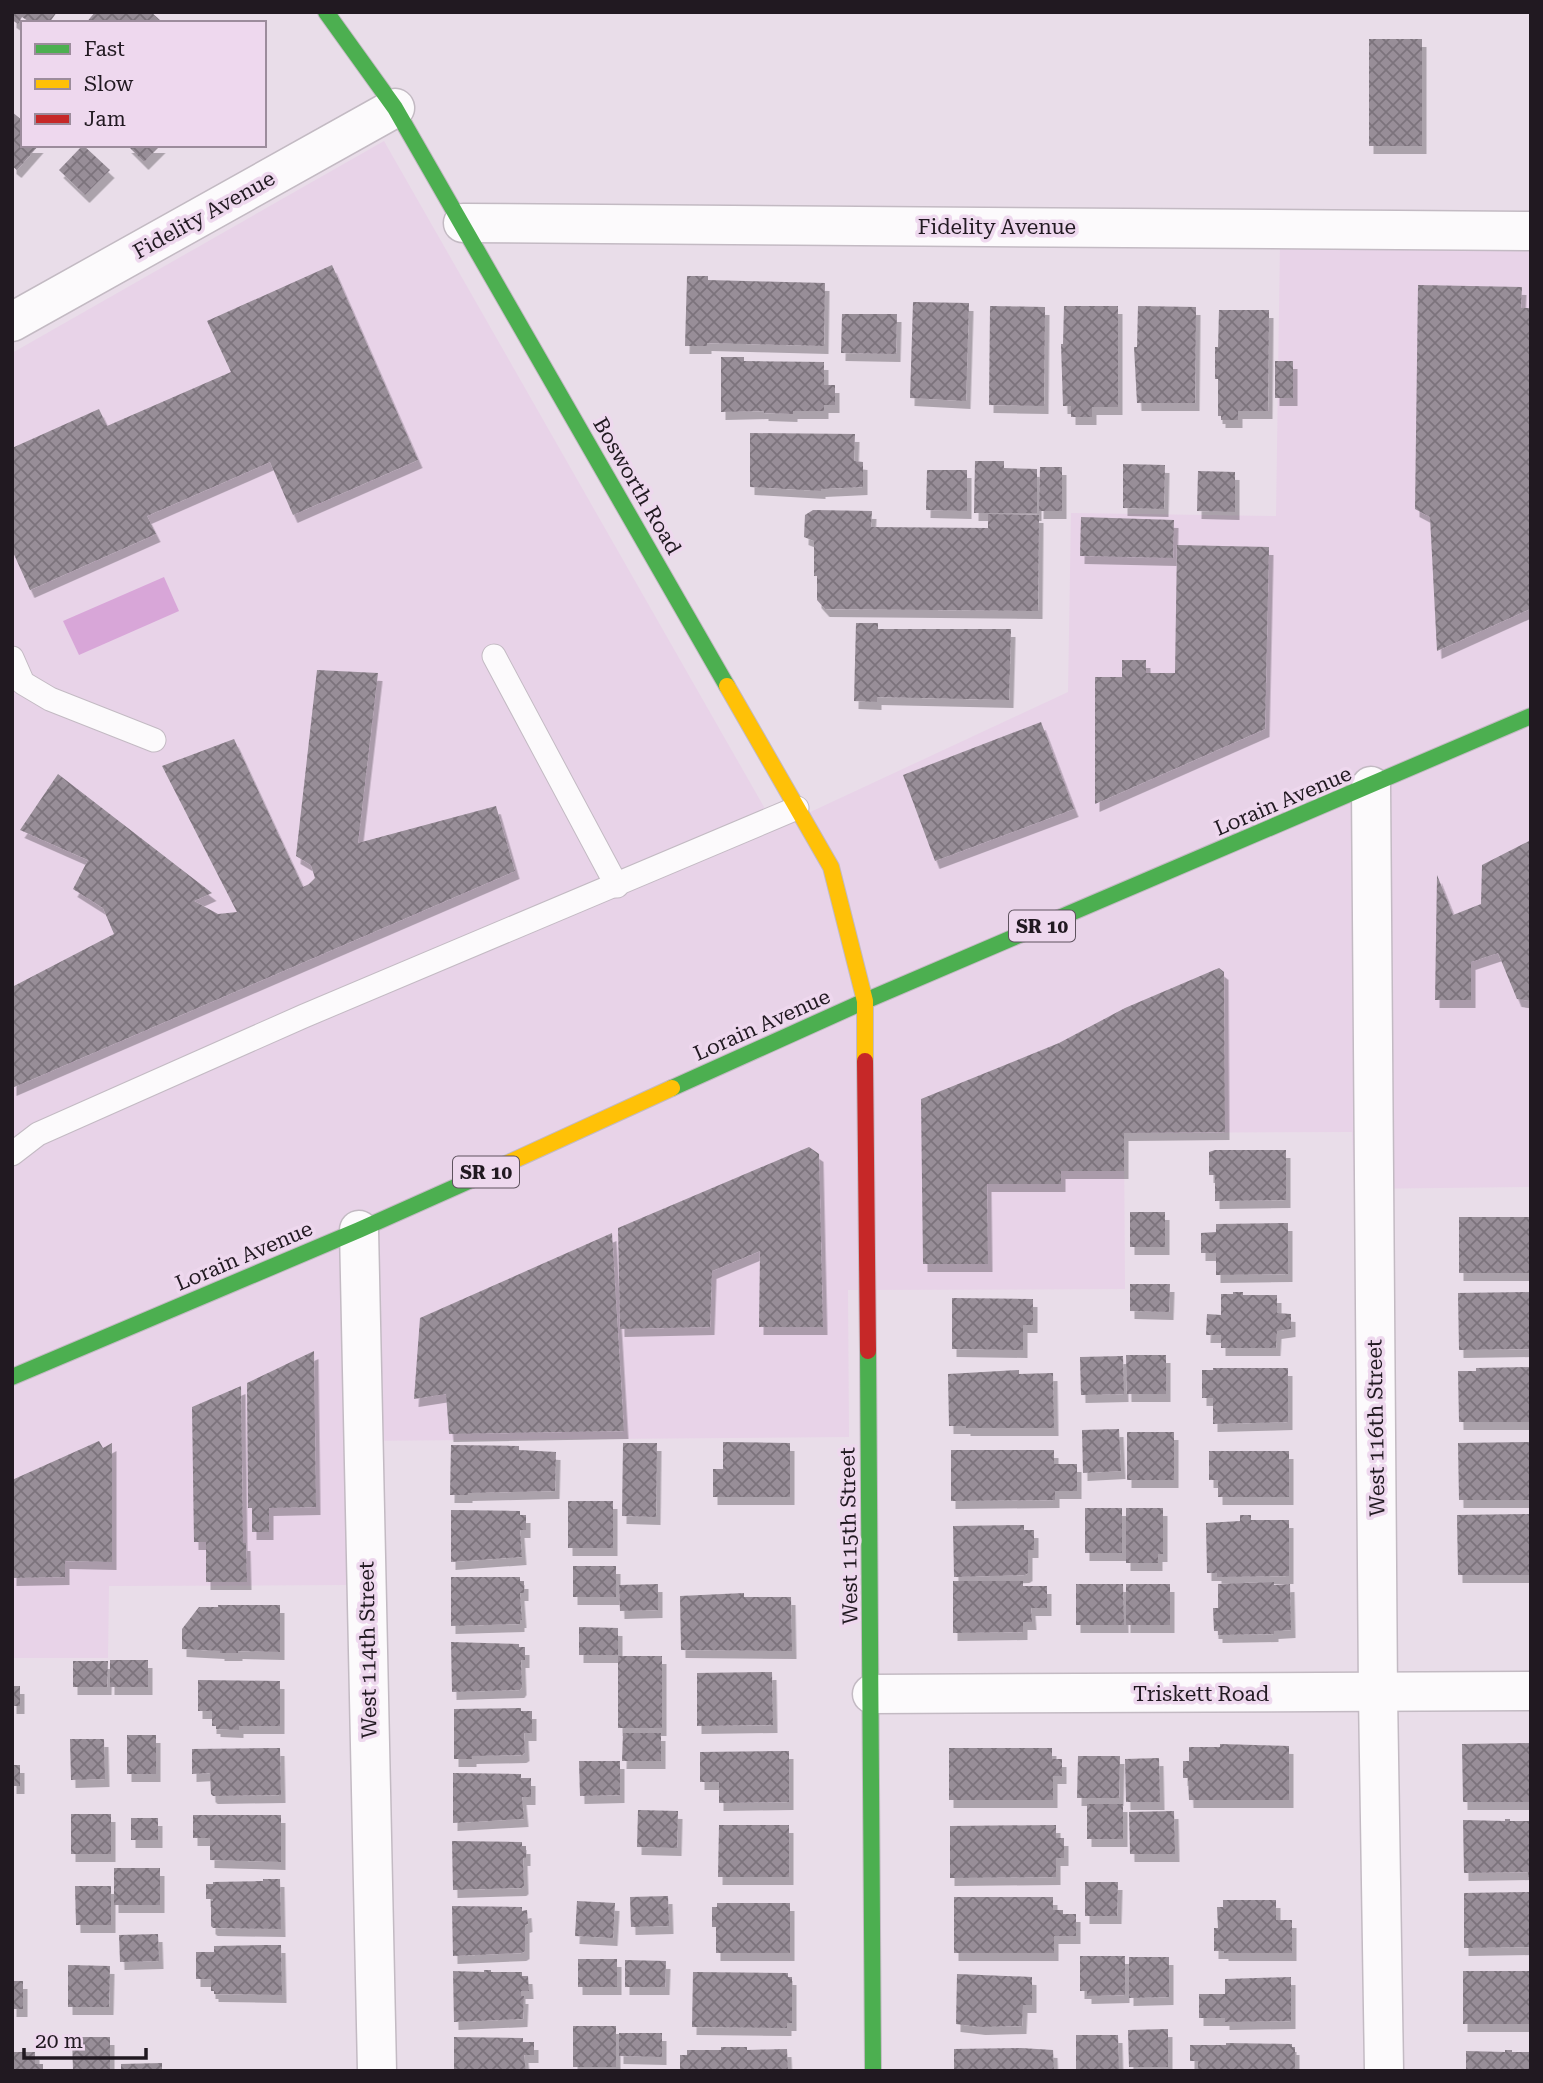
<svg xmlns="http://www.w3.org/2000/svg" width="1543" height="2083" viewBox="0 0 1543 2083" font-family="'Roboto Serif',serif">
  <defs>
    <pattern id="building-cross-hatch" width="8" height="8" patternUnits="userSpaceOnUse" patternTransform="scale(1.75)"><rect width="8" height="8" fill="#988e98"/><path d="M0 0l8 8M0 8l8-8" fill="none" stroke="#7c737c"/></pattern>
    <filter id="shadow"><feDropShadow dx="4.5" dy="8" stdDeviation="0" flood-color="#0004"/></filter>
  </defs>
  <rect width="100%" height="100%" fill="#e9dde9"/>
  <!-- built -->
  <path fill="#e8d3e8" d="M384,141L776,828L1068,692L1071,513L1276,516L1280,243L1531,248V1187L1354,1189L1352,1132L1124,1133L1125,1289L848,1290L849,1437L348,1441L346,1585L109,1586L108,1658H12V353Z"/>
  <!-- water -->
  <path fill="#d8a6d8" d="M164,577L179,611L79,655L63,621Z"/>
  <!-- building -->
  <g fill="url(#building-cross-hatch)" filter="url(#shadow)">
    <path d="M12,12H57L49,23H31L22,17L18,24L12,20Z"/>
    <path d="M95,12H151L161,21L159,23H86Z"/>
    <rect x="1369" y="39" width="53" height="107"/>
    <path d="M12,112L23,121V145H39L17,170L12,166Z"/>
    <path d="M83,145L110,170L85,195L59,170Z"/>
    <path d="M127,145H161L144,162Z"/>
    <path d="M332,265L418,460L293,515L270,462L147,516L156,534L30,590L12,550V448L99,409L107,426L231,372L207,321Z"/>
    <path d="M687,276H708V280L825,283L824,346L707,343V346H685Z"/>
    <path d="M1418,285L1522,287L1521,308H1531L1530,609L1437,651L1430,517L1415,509Z"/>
    <path d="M913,302L969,303L966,401L910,398Z"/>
    <path d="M990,306L1045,307L1044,406L989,405Z"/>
    <path d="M1064,306H1118V407H1092V417H1071V406H1063L1061,344H1063Z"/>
    <path d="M1138,306L1196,307L1195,403H1137L1134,347H1137Z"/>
    <path d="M1219,310H1269L1268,411H1238V420H1221V416H1218V379H1215V347H1218Z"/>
    <path d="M842,314H897L896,354L841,353Z"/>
    <path d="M721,357H744V361L824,362V385H835V405H824V411H793V414L764,413V411L721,412Z"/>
    <rect x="1275" y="361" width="18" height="37"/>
    <path d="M750,433L855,434L854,461L863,462V487L821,489V491L750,487Z"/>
    <path d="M975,461H1004V468L1037,469V513H974Z"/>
    <path d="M1123,464L1165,465L1164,509L1123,508Z"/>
    <path d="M1040,467H1062V511H1039Z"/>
    <path d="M927,470H967V511L926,510Z"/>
    <path d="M1198,471L1235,472V512L1197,511Z"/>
    <path d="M813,510L872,511L871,527L988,528V514L1039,515L1038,611L825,609L817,600V576H814V541L804,537L805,515Z"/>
    <path d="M1081,517L1174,520L1173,558L1080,556Z"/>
    <path d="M1177,545L1269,547L1265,729L1095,804V677H1122V660H1146V673H1175Z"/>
    <path d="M856,623H878V629H1011L1009,700L877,697V702L854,701Z"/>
    <path d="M317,670L378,673L358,843L496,806L515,871L12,1088V987L114,934L103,908L73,889L88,860L20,830L58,774L212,893L194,901L218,914L237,912L162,766L234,739L303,887L309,884L315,878L311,865L296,856Z"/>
    <path d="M1041,722L1074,809L935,861L903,775Z"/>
    <path d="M1531,840V1001L1517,999L1498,953L1471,962V1000H1435L1437,875L1453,915L1481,904L1482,865Z"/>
    <path d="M1219,968L1224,972L1225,1132L1124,1133V1171H1061V1184H987L988,1264H923L921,1099L1059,1043L1125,1008Z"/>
    <path d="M809,1147L819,1154L823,1327H759L760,1251L712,1271L710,1327L620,1329L618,1228Z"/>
    <path d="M1215,1150H1286V1200L1215,1201V1175H1209V1152Z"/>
    <rect x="1130" y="1212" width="35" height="35"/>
    <rect x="1459" y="1217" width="72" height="56"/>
    <path d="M1288,1223V1274L1216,1275V1253H1201V1233L1216,1232V1224Z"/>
    <path d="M612,1233L624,1431L449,1434L446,1394L414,1399L420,1318Z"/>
    <path d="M1130,1284H1170L1169,1312L1130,1311Z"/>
    <path d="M1233,1292H1243V1295H1277V1313L1291,1314V1329L1277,1331L1276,1348H1221V1335H1206L1207,1314L1221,1315V1294H1233Z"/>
    <path d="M1531,1292V1349L1459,1350L1458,1293Z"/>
    <path d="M952,1298L1033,1299V1325H1023V1350L952,1349Z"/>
    <path d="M314,1351L316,1507L269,1508V1532H252V1508H248L247,1383Z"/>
    <path d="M1126,1355H1166V1394H1127Z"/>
    <path d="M1123,1356L1124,1394L1081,1395L1080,1357Z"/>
    <path d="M1531,1367V1422H1459L1458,1371H1476V1368Z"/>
    <path d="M1213,1368H1288V1422L1213,1424V1398H1202V1370H1213Z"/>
    <path d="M1019,1370V1374L1053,1373L1054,1428H966V1426H949L948,1374Z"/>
    <path d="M241,1386L243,1543H246L247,1582H206V1542H194L192,1407Z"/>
    <path d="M1119,1429L1121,1471L1083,1473L1082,1430Z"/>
    <rect x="1127" y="1432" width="47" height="48"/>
    <path d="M99,1441L103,1448L112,1443V1562L65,1561V1577L12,1578V1480Z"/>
    <path d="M723,1442L790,1443V1497H713V1469H723Z"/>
    <path d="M1531,1442V1500H1459L1458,1443Z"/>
    <path d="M623,1443H657L656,1517L622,1516Z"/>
    <path d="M451,1445L519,1446V1450L556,1452L555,1491L468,1493V1495H450Z"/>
    <path d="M951,1450H1054V1464H1077V1491H1055V1500L951,1501Z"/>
    <path d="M1209,1451H1289V1497H1218V1480H1209Z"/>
    <rect x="568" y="1501" width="45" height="47"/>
    <rect x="1085" y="1508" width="37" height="45"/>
    <path d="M1126,1508H1163V1554H1158V1563H1126Z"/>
    <path d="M451,1510L520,1511V1515H526V1530H520L522,1557L451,1562Z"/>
    <path d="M1531,1514V1575H1458L1457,1515Z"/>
    <path d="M1240,1515H1251V1520H1289V1576L1217,1577V1573H1207L1206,1523L1240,1521Z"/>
    <path d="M1024,1525V1530H1034V1550H1028V1573L1025,1575L954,1577L953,1526Z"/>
    <rect x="573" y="1566" width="43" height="31"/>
    <path d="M451,1577H520V1581H524V1593H520L522,1620H520V1624L451,1626Z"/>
    <path d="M953,1581H1023V1586H1047V1608H1031L1032,1622H1023V1632L953,1633Z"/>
    <path d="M1274,1582V1585L1290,1584L1291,1630L1274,1631V1634L1218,1635V1631H1214L1213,1608H1218V1584Z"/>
    <path d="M658,1584V1610L620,1611L619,1585Z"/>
    <path d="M1076,1584H1123L1124,1625H1076Z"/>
    <rect x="1126" y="1584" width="44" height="41"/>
    <path d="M744,1593V1597H791L792,1651L681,1650L680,1596Z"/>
    <path d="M218,1605H280V1652L238,1651V1653H220V1651L182,1649V1629L199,1607H218Z"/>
    <path d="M579,1627L618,1628V1655H579Z"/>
    <path d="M451,1642L519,1644V1647H525V1660H521L522,1687L520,1690L452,1692Z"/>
    <rect x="618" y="1656" width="44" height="72"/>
    <rect x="110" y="1660" width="38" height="27"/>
    <path d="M73,1661H108L107,1687H73Z"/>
    <path d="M772,1672L773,1725L697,1726V1673Z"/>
    <path d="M198,1680L280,1681V1726H239V1730L216,1729V1726H212V1711H198Z"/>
    <rect x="12" y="1686" width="8" height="20"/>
    <path d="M521,1708V1711H532V1733H524L525,1753L522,1755L472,1756V1759H454V1709Z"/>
    <path d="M623,1733H661V1761H622Z"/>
    <rect x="127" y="1735" width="29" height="39"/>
    <path d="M70,1739H104L105,1779L71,1780Z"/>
    <path d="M1531,1743V1802H1463L1462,1744Z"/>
    <path d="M1220,1744L1289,1746V1800H1189L1188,1778H1183V1761H1189V1747H1220Z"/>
    <path d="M280,1748L281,1795L213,1796L211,1794L210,1773L192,1774V1749Z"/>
    <path d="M949,1748H1052V1759H1062V1776H1053V1800H949Z"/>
    <path d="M789,1751V1802L719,1803V1782H700V1752Z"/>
    <path d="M1078,1756H1120L1119,1798H1077Z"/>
    <path d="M1159,1758L1160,1802H1126L1125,1759Z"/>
    <path d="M579,1761H620V1795L580,1796Z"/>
    <rect x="12" y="1765" width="8" height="21"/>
    <path d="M453,1773L521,1774V1778H531V1797H522L524,1819L453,1823Z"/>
    <rect x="1087" y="1804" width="36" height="35"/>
    <path d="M638,1810L678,1811L677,1848L637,1847Z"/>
    <path d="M1174,1811L1175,1854H1130L1129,1812Z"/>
    <rect x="71" y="1814" width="40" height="40"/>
    <path d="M193,1815H281V1862L210,1860V1838H193Z"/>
    <rect x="131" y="1818" width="27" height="22"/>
    <path d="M1505,1819H1510V1821H1531V1877H1528V1872L1464,1873L1463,1820L1505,1821Z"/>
    <path d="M719,1825H789V1877H718Z"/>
    <path d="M1056,1825V1838H1064V1858H1056V1877L950,1878V1826Z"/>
    <path d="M452,1841L522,1842V1846H526V1858H523L524,1886L522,1888L453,1890Z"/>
    <rect x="114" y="1868" width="46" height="37"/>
    <path d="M263,1879H280L281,1929L213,1928L211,1926V1901H213V1899H206V1884H213V1882L263,1881Z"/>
    <path d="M1085,1882H1118L1117,1916H1085Z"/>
    <path d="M75,1886H111V1925H76Z"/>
    <path d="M1531,1892V1947L1464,1948V1893Z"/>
    <path d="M668,1896L669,1926L631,1927L630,1897Z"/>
    <path d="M954,1897H1053V1910H1063V1914H1076V1936H1054V1953H954Z"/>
    <path d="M1223,1900H1276V1920H1292V1953H1224V1951H1214V1928H1218L1217,1907H1223Z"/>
    <path d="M577,1901L615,1903L613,1938L575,1936Z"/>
    <path d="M717,1903H790V1953H716V1927H712V1907H717Z"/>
    <path d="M452,1906L522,1907V1911L527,1910L528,1924L525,1925V1951L522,1953L453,1956Z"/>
    <path d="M158,1934L159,1961L120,1962L119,1935Z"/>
    <path d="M264,1945H281L282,1995L214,1994V1991H211V1979H196V1952H214V1946Z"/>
    <path d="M1080,1956H1125V1995L1087,1996V1991H1080Z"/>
    <path d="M1129,1957H1169V1997L1129,1998Z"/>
    <rect x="578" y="1959" width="39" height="28"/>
    <path d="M625,1960L666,1961L665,1987H625Z"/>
    <path d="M68,1965L110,1966L109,2007H68Z"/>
    <path d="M484,1970H491V1972H522V1976H528L529,1991H521V1996H524L523,2019L454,2022L453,1971L484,1972Z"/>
    <rect x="1463" y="1971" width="68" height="53"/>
    <path d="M693,1972L788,1973V1977H792V2023H787V2028L692,2027Z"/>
    <path d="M957,1974L1032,1977V2005H1023L1022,2026L981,2027L956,2024Z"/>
    <path d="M1291,1977V2021L1225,2022V2018H1199V1994H1225V1979Z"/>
    <rect x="12" y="1981" width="11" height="28"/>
    <rect x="573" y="2026" width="43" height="41"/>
    <path d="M1168,2029V2067H1129L1128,2030Z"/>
    <path d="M619,2033H662V2057L619,2056Z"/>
    <path d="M1076,2035H1118L1119,2071H1076Z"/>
    <path d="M72,2037H110V2071H73Z"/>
    <path d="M454,2037L523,2038V2042H534V2055H524L526,2071H454Z"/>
    <path d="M1226,2043L1292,2044V2047H1295V2071H1198V2061H1190V2045H1226Z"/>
    <path d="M721,2047H747V2050L787,2049L788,2071H680V2055H687V2050H721Z"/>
    <path d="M1021,2048L1053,2050L1054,2071H954V2049Z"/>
    <path d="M1505,2050H1512V2052H1531V2071H1466V2051L1505,2052Z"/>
    <path d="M12,2052H35V2064H43V2071H12Z"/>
    <path d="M162,2063V2071H121V2064Z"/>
  </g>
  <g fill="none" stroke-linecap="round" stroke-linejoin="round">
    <defs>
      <g id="lane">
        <path d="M494,656L617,886"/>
        <path d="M12,658L23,683L50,699L154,740"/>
        <path d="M12,1154L38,1134L304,1016L797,808"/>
      </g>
      <g id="street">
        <path d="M463,223L1531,231"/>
        <path d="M12,322L395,108"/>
        <path d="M1371,786L1378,1694L1384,2071"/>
        <path d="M359,1230L377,2071"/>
        <path d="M872,1694L1531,1691"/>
      </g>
      <g id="fast">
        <path d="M326,12L395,108L727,686"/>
        <path d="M672,1088L865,1001L1531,716"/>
        <path d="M868,1351L873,2071"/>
        <path d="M12,1377L359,1230L471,1180"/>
      </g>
      <g id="slow">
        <path d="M727,686L831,867L865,1001V1061"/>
        <path d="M471,1180L672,1088"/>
      </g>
      <path id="jam" d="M865,1061L868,1351"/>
    </defs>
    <!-- lane casing -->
    <use href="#lane" stroke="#c3bac3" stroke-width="25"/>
    <!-- street casing -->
    <use href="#street" stroke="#c3bac3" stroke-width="41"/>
    <!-- fast casing -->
    <use href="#fast" stroke="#c3bac3" stroke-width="18"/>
    <!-- slow casing -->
    <use href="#slow" stroke="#c3bac3" stroke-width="18"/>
    <!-- jam casing -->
    <use href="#jam" stroke="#c3bac3" stroke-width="18"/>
    <!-- lane -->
    <use href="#lane" stroke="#fcfafc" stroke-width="23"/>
    <!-- street -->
    <use href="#street" stroke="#fcfafc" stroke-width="38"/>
    <!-- fast -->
    <use href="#fast" stroke="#4caf50" stroke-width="16"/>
    <!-- slow -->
    <use href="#slow" stroke="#ffc107" stroke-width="16"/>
    <!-- jam -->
    <use href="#jam" stroke="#c62828" stroke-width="16"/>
  </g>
  <g text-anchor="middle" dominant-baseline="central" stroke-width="7" stroke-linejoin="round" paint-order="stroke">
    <!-- shield labels -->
    <g fill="#eed8ee" stroke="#5e525e" stroke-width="2">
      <rect x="1009" y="910.5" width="66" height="31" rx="5"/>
      <rect x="453" y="1156.5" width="66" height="31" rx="5"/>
    </g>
    <g font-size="19" font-weight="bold" fill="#211921">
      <text x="1042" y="926">SR 10</text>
      <text x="486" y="1172">SR 10</text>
    </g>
    <!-- street labels -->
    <g font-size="21" fill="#211921" stroke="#eed8ee">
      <text transform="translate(204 215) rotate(-29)">Fidelity Avenue</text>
      <text x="997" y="227">Fidelity Avenue</text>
      <text transform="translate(637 486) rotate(60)">Bosworth Road</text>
      <text transform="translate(1283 801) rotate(-23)">Lorain Avenue</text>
      <text transform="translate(762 1025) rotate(-24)">Lorain Avenue</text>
      <text transform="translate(244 1256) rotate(-23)">Lorain Avenue</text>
      <text transform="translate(1376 1428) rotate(-91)">West 116th Street</text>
      <text transform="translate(849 1536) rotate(-91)">West 115th Street</text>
      <text transform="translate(368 1650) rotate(-91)">West 114th Street</text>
      <text x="1201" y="1694">Triskett Road</text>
    </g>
  </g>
  <!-- border -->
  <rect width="1543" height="2083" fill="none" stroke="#211921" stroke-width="28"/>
  <!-- legend -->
  <rect x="21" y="21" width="245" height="126" fill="#eed8ee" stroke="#9c8c9c" stroke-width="2"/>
  <rect x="35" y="44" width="35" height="10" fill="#4caf50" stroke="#9c8c9c" stroke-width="2"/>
  <text x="84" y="56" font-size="21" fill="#211921">Fast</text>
  <rect x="35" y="79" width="35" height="10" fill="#ffc107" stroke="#9c8c9c" stroke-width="2"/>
  <text x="84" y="91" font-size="21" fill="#211921">Slow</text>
  <rect x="35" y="114" width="35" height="10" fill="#c62828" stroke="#9c8c9c" stroke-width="2"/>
  <text x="84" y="126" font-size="21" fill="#211921">Jam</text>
  <!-- scale -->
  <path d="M24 2048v10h122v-10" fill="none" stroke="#211921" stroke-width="3.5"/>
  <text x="35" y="2048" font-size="21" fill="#211921" stroke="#eed8ee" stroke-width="5" paint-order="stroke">20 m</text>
</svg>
